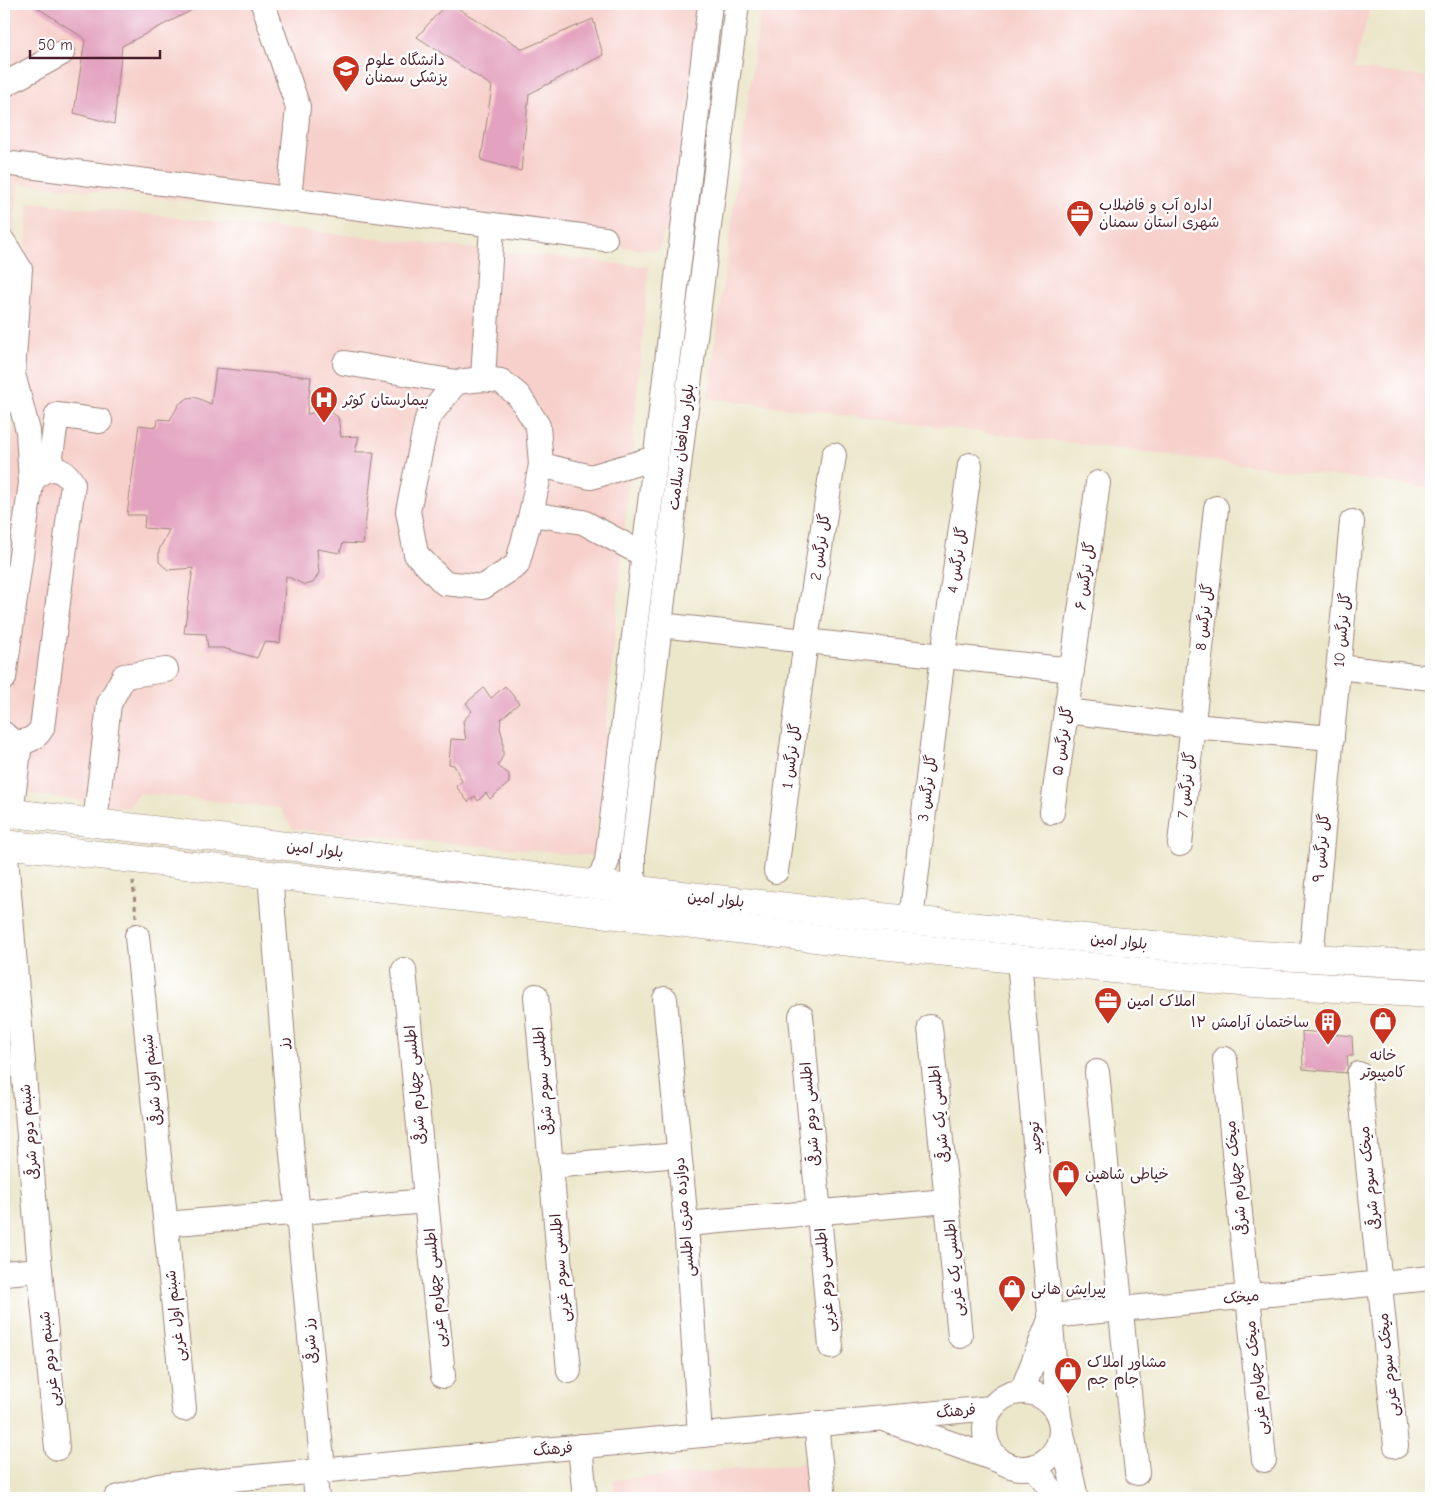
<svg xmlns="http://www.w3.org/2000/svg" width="1435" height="1502" viewBox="0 0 1435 1502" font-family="'Comic Neue','Playpen Sans Arabic',sans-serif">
  <rect width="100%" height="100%" fill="#fff"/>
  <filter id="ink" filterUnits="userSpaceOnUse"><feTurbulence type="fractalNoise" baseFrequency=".02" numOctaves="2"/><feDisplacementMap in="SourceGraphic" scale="10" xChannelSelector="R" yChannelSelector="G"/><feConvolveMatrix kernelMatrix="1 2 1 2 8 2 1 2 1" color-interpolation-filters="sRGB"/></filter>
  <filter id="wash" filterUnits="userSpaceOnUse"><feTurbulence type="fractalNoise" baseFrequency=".0096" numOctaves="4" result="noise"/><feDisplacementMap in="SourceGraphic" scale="20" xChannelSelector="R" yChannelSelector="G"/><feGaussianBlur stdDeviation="1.12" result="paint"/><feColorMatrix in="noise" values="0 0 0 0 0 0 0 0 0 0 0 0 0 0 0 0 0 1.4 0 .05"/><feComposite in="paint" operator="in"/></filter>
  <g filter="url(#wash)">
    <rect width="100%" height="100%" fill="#ece7cb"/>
    <!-- built -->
    <g fill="#f7d0cb">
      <path d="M4,4H699L675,205L658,251L18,183L4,360Z"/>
      <path d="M761,4H1371L1354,69L1431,77V488L708,398Z"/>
      <path d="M29,202L649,267L594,856L293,829L280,808L140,793L128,808L4,790V581Z"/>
      <path d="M807,1463L810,1498H615L613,1480Z"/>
    </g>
    <!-- green -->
    <path fill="#aec66c" stroke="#7c724c" d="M1032,1495L1034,1498H979V1497Z"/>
    <g id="blocks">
      <!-- building -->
      <g fill="#e3a2bf">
        <path d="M32,4H204L122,46L114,124L74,113L85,39Z"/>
        <path d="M446,4H451L523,49L593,19L603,55L529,94L521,171L481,160L492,86L417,37Z"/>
        <path d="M216,368L311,377L307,414L322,411L332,413L338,417L341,437L359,436L355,452H374L363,544L343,543L340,553L317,549L319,573L313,583L305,585L286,576L280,643L264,642L257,658L223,648H208L206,634L184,633L193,568L168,570L159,562V550L169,530L144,528L145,515H127L139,425L157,427L158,419L170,420L179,404L188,398L195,397L211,404Z"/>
        <path d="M505,686L519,703L501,719L500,728L503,739V755L498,766L509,774V783L490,799L486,793L478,801L475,796L468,802L456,786L462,781L454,765L449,764L451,739L466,740L463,721L472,711L466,703L484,688L491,698Z"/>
        <path d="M1302,1031L1352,1036L1353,1056H1347L1348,1067L1346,1073L1303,1069Z"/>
      </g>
    </g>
  </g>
  <g filter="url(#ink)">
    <use href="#blocks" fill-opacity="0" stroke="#9b837b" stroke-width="1"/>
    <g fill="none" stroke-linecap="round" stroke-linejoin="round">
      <defs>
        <g id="minor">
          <path d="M263,4L298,107L289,199"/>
          <path d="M4,85L62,53"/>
          <path d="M4,163L605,239"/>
          <path d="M4,243L20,269L13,374L28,431L31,483"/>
          <path d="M345,363L456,382"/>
          <path d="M483,379L501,381L519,396L538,426L541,465L531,514L517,565L483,587L444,583L416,554L408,511L427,419L456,382Z"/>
          <path d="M483,379L492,225"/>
          <path d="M541,465L591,477L655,458"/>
          <path d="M49,469L57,415L100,421"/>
          <path d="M531,514L583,522L644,555"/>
          <path d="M660,625L1072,670"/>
          <path d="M1339,667L1431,678"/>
          <path d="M4,678L31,483C44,464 63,465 73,484L42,728C34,742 16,748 4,734"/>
          <path d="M1066,711L1192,726L1332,738"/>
          <path d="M1052,812L1098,483"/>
          <path d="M11,813L20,743"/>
          <path d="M95,823L109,704L124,676L166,670"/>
          <path d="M5,844L40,1270L57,1448"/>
          <path d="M1180,844L1216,508"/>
          <path d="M776,871L806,640L834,455"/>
          <path d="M270,874L291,1143L323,1470"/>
          <path d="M591,884L602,874L607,861L710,4"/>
          <path d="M638,890L633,874V851L683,432L737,4"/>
          <path d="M911,920L943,655L970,465"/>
          <path d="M137,936L184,1409"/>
          <path d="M1311,958L1352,522"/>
          <path d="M1019,960L1059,1417"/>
          <path d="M404,970L443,1376"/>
          <path d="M536,996L569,1371"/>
          <path d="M665,999L686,1224L700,1435"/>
          <path d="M801,1016L831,1347"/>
          <path d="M930,1027L960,1336"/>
          <path d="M1225,1059L1264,1460"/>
          <path d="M1097,1072L1137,1473"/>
          <path d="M1359,1074L1396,1446"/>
          <path d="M551,1166L679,1155"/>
          <path d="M166,1224L426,1201"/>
          <path d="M686,1224L947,1201"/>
          <path d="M4,1273L40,1270"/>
          <path d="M1051,1316L1431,1278"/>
          <path d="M1022,1391L1049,1322"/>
          <circle cx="1023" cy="1430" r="38"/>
          <path d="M886,1420L1000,1461"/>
          <path d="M816,1424L824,1498"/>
          <path d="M1061,1429L1076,1498"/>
          <path d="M580,1446L585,1498"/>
          <path d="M1035,1467L1057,1498"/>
          <path d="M314,1471L317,1498"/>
          <path d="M116,1498L158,1486L991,1408"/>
        </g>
        <g id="major">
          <path d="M4,812L427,863L638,890L832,912L1242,954L1431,965"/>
          <path d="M4,844L832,940L1239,982L1431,994"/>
        </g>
      </defs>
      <!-- minor casing -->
      <use href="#minor" stroke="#9b837b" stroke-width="26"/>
      <!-- major casing -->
      <use href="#major" stroke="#9b837b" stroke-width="29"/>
      <!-- path -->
      <path stroke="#9b837b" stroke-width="3" stroke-dasharray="4 4" stroke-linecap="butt" d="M133,881L136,917"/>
      <!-- minor -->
      <use href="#minor" stroke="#fff" stroke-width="24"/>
      <!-- major -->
      <use href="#major" stroke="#fff" stroke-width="28"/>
    </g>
  </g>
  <!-- icons -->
  <defs>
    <symbol id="university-pin" viewBox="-11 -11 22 30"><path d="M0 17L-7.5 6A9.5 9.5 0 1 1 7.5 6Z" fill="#c8321e" stroke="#fff"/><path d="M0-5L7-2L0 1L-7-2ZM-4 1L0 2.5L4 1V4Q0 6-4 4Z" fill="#fff"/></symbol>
    <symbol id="office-pin" viewBox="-11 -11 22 30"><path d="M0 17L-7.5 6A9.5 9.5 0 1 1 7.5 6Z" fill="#c8321e" stroke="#fff"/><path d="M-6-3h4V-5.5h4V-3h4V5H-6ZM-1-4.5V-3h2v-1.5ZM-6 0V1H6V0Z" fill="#fff"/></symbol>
    <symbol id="hospital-pin" viewBox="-11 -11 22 30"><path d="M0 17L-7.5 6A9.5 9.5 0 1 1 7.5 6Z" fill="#c8321e" stroke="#fff"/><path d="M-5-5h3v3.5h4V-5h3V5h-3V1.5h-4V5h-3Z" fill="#fff"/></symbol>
    <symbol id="shop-pin" viewBox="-11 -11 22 30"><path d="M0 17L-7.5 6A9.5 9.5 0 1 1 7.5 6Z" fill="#c8321e" stroke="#fff"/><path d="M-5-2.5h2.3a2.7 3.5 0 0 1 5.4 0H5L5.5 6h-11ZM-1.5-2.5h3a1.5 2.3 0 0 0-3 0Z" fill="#fff"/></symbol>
    <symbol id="building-pin" viewBox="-11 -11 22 30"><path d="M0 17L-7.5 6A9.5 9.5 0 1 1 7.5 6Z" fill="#c8321e" stroke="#fff"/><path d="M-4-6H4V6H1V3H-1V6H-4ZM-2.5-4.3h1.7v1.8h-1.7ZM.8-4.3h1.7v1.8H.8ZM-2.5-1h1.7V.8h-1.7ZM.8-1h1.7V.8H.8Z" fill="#fff"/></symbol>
  </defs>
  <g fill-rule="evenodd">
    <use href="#university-pin" x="330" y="53" width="32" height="43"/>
    <use href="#office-pin" x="1064" y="198" width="32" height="43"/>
    <use href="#hospital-pin" x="308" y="384" width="32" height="43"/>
    <use href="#office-pin" x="1092" y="985" width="32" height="43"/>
    <use href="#shop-pin" x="1367" y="1005" width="32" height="43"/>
    <use href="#building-pin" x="1312" y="1006" width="32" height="43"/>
    <use href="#shop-pin" x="1050" y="1158" width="32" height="43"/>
    <use href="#shop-pin" x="996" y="1273" width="32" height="43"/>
    <use href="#shop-pin" x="1052" y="1355" width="32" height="43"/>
  </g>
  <g text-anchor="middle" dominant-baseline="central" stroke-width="5" stroke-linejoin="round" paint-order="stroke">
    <!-- poi labels -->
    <g font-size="15" fill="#4a1f2b" stroke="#fff" text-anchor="start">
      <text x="365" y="60">دانشگاه علوم<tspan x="365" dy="17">پزشکی سمنان</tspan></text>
      <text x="1099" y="205">اداره آب و فاضلاب<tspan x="1099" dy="17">شهری استان سمنان</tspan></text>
      <text x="343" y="400">بیمارستان کوثر</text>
      <text x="1127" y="1001">املاک امین</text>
      <text x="1309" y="1022" text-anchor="end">ساختمان آرامش ۱۲</text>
      <text x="1383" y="1055" text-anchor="middle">خانه<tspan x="1383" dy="17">کامپیوتر</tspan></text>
      <text x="1085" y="1174">خیاطی شاهین</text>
      <text x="1031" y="1289">پیرایش هانی</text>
      <text x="1087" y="1362">مشاور املاک<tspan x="1087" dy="17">جام جم</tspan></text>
    </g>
    <!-- street labels -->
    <g font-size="15" fill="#4a1f2b" stroke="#fff">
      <text transform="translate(681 447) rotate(-83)">بلوار مدافعان سلامت</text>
      <text transform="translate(820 547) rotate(-82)">گل نرگس 2</text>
      <text transform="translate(957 560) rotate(-82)">گل نرگس 4</text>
      <text transform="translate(1085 576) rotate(-82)">گل نرگس ۶</text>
      <text transform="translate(1204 617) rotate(-84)">گل نرگس 8</text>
      <text transform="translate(1342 630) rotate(-85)">گل نرگس 10</text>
      <text transform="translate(1062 741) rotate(-82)">گل نرگس ۵</text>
      <text transform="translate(791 756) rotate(-83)">گل نرگس 1</text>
      <text transform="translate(1186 785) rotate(-84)">گل نرگس 7</text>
      <text transform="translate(927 788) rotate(-83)">گل نرگس 3</text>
      <text transform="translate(1321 848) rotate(-85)">گل نرگس ۹</text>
      <text transform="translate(315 849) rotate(7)">بلوار امین</text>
      <text transform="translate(716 899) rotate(6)">بلوار امین</text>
      <text transform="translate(1119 941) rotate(6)">بلوار امین</text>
      <text transform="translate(283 1043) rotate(-94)">رز</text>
      <text transform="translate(152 1080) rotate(-96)">شبنم اول شرقی</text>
      <text transform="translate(543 1081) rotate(-95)">اطلسی سوم شرقی</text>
      <text transform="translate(415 1085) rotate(-95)">اطلسی چهارم شرقی</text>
      <text transform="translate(810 1114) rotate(-95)">اطلسی دوم شرقی</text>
      <text transform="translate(939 1114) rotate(-96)">اطلسی یک شرقی</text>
      <text transform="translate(29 1132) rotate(-95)">شبنم دوم شرقی</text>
      <text transform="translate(1035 1138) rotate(-95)">توحید</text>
      <text transform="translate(1236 1178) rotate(-96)">میخک چهارم شرقی</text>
      <text transform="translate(1369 1178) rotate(-96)">میخک سوم شرقی</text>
      <text transform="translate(684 1217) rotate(-95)">دوازده متری اطلسی</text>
      <text transform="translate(560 1268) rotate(-95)">اطلسی سوم غربی</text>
      <text transform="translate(954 1268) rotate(-95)">اطلسی یک غربی</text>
      <text transform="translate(825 1280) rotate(-95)">اطلسی دوم غربی</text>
      <text transform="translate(435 1288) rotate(-95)">اطلسی چهارم غربی</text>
      <text transform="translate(1241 1297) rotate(-6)">میخک</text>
      <text transform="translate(175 1316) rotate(-96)">شبنم اول غربی</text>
      <text transform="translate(310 1341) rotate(-96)">رز شرقی</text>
      <text transform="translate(49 1359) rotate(-96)">شبنم دوم غربی</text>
      <text transform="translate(1388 1365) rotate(-96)">میخک سوم غربی</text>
      <text transform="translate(1256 1378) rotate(-96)">میخک چهارم غربی</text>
      <text transform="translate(956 1411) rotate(-5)">فرهنگ</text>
      <text transform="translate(553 1449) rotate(-5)">فرهنگ</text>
    </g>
  </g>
  <!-- margin -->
  <rect width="1435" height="1502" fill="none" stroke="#fff" stroke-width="20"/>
  <!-- scale -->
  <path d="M30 50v8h130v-8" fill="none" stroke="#4a1f2b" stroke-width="2.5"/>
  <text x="38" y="50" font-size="15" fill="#4a1f2b" stroke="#ffffff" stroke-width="4" paint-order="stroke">50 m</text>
</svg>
